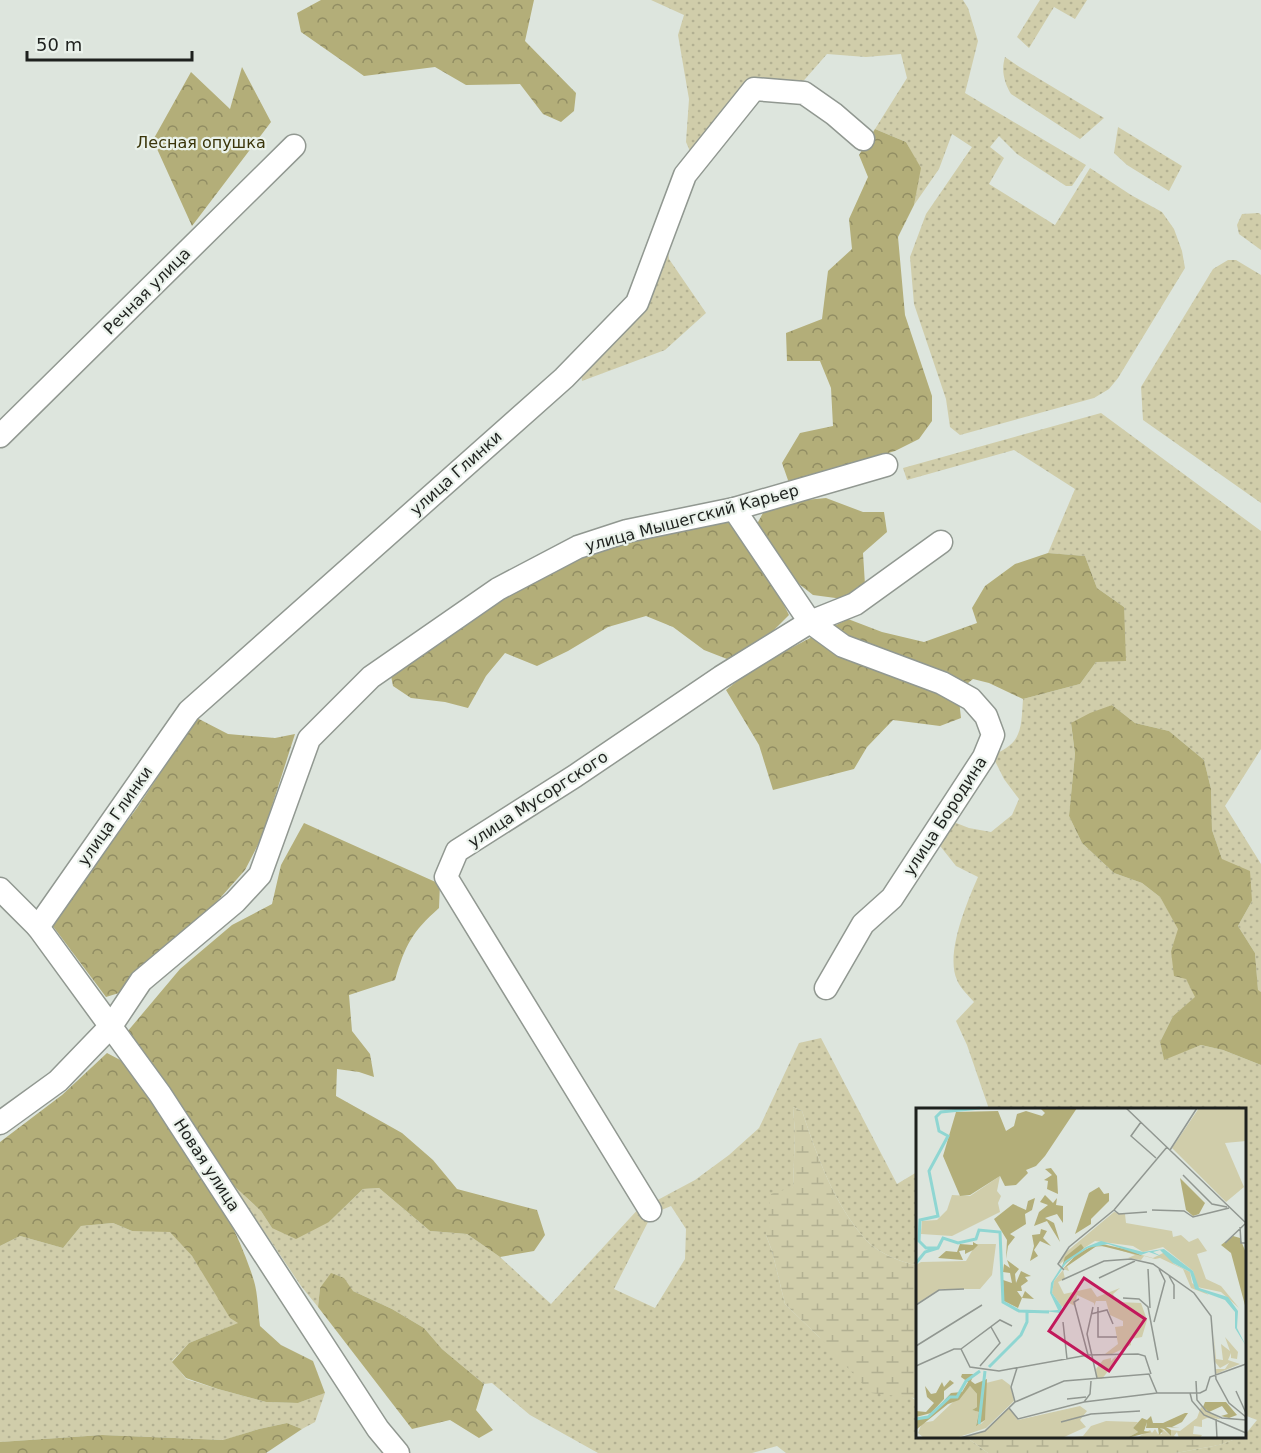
<svg xmlns="http://www.w3.org/2000/svg" width="1261" height="1453" viewBox="0 0 1261 1453" font-family="'DejaVu Sans',sans-serif">
  <defs>
    <pattern id="grass-dots" width="8" height="8" patternUnits="userSpaceOnUse" patternTransform="scale(1.5)"><rect width="8" height="8" fill="#d0cdaa"/><path d="M2 2h.1M6 6h.1" fill="none" stroke="#b2b092" stroke-width="1.8" stroke-linecap="round"/></pattern>
    <pattern id="forest-crowns" width="20" height="18" patternUnits="userSpaceOnUse" patternTransform="scale(1.5)"><rect width="20" height="18" fill="#b3ae79"/><path d="M2 6a3 3 0 1 1 6 0M12 15a3 3 0 1 1 6 0" fill="none" stroke="#918d63"/></pattern>
    <pattern id="wetland-marsh" width="20" height="14" patternUnits="userSpaceOnUse" patternTransform="scale(1.5)"><rect width="20" height="14" fill="#d0cdaa"/><path d="M1 5h8M5 5V1M11 12h8M15 12V8" fill="none" stroke="#b2b092"/></pattern>
  </defs>
  <rect width="100%" height="100%" fill="#dde5dd"/>
  <!-- grass -->
  <g fill="url(#grass-dots)">
    <path d="M651,0H963L968,8L978,41L965,93L1086,165L1072,186H1066L1017,154L999,136L990,147L1004,158L989,184L1055,225L1090,168L1131,195L1162,212L1174,229L1182,251L1185,268L1118,378L1109,389L1094,398L960,435L950,427L946,399L914,304L910,257L926,214L972,147L952,134L939,169L914,205L920,168L906,142L875,129L907,78L901,54L866,57L827,54L799,86L764,80L693,158L686,142L689,99L678,35L684,15Z"/>
    <path d="M1040,0H1087L1075,19L1054,7L1029,48L1017,37Z"/>
    <path d="M1005,57L1018,66L1104,118L1080,139L1011,94C1004,82 1001,70 1005,57Z"/>
    <path d="M1118,127L1182,166L1169,191L1127,165L1114,153Z"/>
    <path d="M1259,213L1261,215V250L1239,234L1237,225L1242,214Z"/>
    <path d="M667,238L669,259L706,313L665,350L582,381L580,367Z"/>
    <path d="M1228,260H1236L1261,275V503L1143,420L1141,387L1213,269Z"/>
    <path d="M1101,413L1261,531V749L1225,806L1261,864V992L1258,991L1255,953L1238,926L1252,901L1222,859L1212,830L1211,789L1204,760L1169,731L1135,723L1112,705L1071,724L1075,754L1069,816L1082,843L1114,873L1142,883L1160,897L1179,929L1171,951L1196,997L1173,1016L1160,1042L1164,1059L1201,1045L1223,1050L1261,1065V1453H1176L1219,1445L1244,1436L1257,1420L1244,1415V1110L989,1109L967,1045L956,1021L974,1002C969,996 960,988 957,980C945,954 967,902 978,877L956,866L937,842L951,821L969,828L991,832L1012,815L1019,799L1004,779L992,755C1023,744 1021,727 1023,699L1080,684L1096,662L1124,607L1097,588L1085,556L1048,553L1075,489L1014,450L907,480L903,468Z"/>
    <path d="M821,1038L897,1184L917,1172V1265C902,1263 879,1253 868,1242C835,1207 817,1156 802,1111L793,1107L795,1133L793,1187L766,1235L772,1251L785,1304L819,1337L917,1401L918,1436L966,1437L988,1453H786L777,1446L752,1453H598L530,1415L492,1383L484,1384L442,1349L424,1328L392,1309L353,1291L320,1288L318,1307L301,1286L233,1185L261,1211L272,1228L329,1222L363,1189L379,1188L430,1231L467,1234L500,1257L551,1304L641,1206L650,1218L614,1289L655,1308L685,1259L686,1229L671,1206L652,1214V1203L695,1180L729,1155L759,1128L799,1043Z"/>
    <path d="M113,1223L132,1231H170L192,1256L239,1323L189,1343L172,1361L186,1379L218,1389L266,1402L298,1403L325,1393L315,1422L302,1429L287,1423L259,1429L224,1440L102,1435L0,1442V1246L20,1236L63,1248L81,1226Z"/>
  </g>
  <!-- forest -->
  <g fill="url(#forest-crowns)">
    <path d="M321,0H534L525,41L576,93L574,111L561,122L543,114L520,84L466,85L435,67L364,76L301,32L297,13Z"/>
    <path d="M242,67L271,122L192,226L153,140L191,72L230,109Z"/>
    <path d="M875,129L906,142L921,168L914,205L898,237L905,315L932,396V421L919,439L895,451L789,483L782,463L800,433L833,426L831,388L820,361H787L786,333L822,319L828,271L852,249L849,219L868,177L859,155Z"/>
    <path d="M826,498L863,512H884L887,532L863,553L865,585L843,599L813,595L794,580L757,524L765,509L785,502Z"/>
    <path d="M728,520L777,591L789,615L763,641L727,659L704,650L673,627L646,616L608,627L568,651L537,666L505,653L486,676L468,708L445,702L411,698L393,686L391,676C453,632 514,583 585,553C630,533 680,528 728,520Z"/>
    <path d="M1048,553L1085,556L1097,588L1124,607L1126,661L1096,662L1080,684L1023,699L989,683L973,679L958,691L961,718L940,726L893,720L867,747L854,769L773,790L759,745L726,690C762,660 807,640 848,619L882,632L924,642L977,623L972,608L985,586L1015,564Z"/>
    <path d="M1112,705L1135,723L1169,731L1204,760L1211,789L1212,830L1222,859L1250,871L1252,901L1238,926L1255,953L1258,990L1261,992V1065L1223,1050L1201,1045L1164,1060L1160,1042L1173,1016L1195,997L1186,979L1174,976L1171,951L1178,929L1160,897L1142,883L1114,873L1082,843L1069,816L1075,754L1071,723L1090,713Z"/>
    <path d="M197,718L228,734L275,738L295,734L262,837L245,870L214,905L148,963L119,993L106,997L52,925L78,887L137,808Z"/>
    <path d="M304,823L440,884L439,908C412,932 405,945 395,980L349,995L352,1031L370,1054L374,1077L359,1072L337,1069L336,1096L402,1133L433,1160L457,1189L537,1210L545,1235L534,1251L500,1257L467,1234L430,1231L379,1188L363,1189L329,1222L296,1239L272,1228L261,1211L233,1185L127,1032L180,969L232,925L272,904L281,865Z"/>
    <path d="M107,1053L124,1062C173,1131 229,1199 254,1281C258,1295 258,1311 260,1326L281,1345L313,1361L325,1393L298,1403L266,1402L218,1389L186,1378L172,1362L189,1343L238,1323L230,1318L192,1256L170,1232L132,1231L113,1223L81,1226L63,1248L20,1236L0,1246V1142L62,1095Z"/>
    <path d="M331,1273L344,1278L353,1291L392,1309L424,1328L442,1349L484,1384L476,1410L493,1430L479,1438L450,1420L412,1429L318,1307L320,1288Z"/>
    <path d="M287,1423L302,1429L266,1453H0V1442L102,1435L223,1440L259,1429Z"/>
  </g>
  <!-- wetland -->
  <g fill="url(#wetland-marsh)">
    <path d="M793,1107L802,1111C817,1156 835,1207 868,1242C879,1253 902,1263 917,1265V1401L914,1398L871,1393L819,1337L785,1304L772,1251L766,1235L771,1194L793,1187L795,1133Z"/>
    <path d="M966,1437H1242L1219,1445L1176,1453H988Z"/>
  </g>
  <g fill="none" stroke-linecap="round" stroke-linejoin="round">
    <defs>
      <g id="street">
        <path d="M0,436L294,146"/>
        <path d="M734,509L810,622L843,646L942,683L971,699L986,716L993,735L984,757L892,898L863,924L826,988"/>
        <path d="M0,889L38,927L160,1094L378,1429L398,1453"/>
        <path d="M38,927L189,711L564,378L637,303L685,175L754,89L804,93L834,114L863,139"/>
        <path d="M0,1123L58,1081L111,1026L141,981L235,902L260,875L309,739L371,677L498,589L578,547L627,531L734,509L886,465"/>
        <path d="M650,1210L446,877L457,851L575,776L721,677L810,622L855,604L941,542"/>
      </g>
    </defs>
    <!-- street casing -->
    <use href="#street" stroke="#919891" stroke-width="25"/>
    <!-- street -->
    <use href="#street" stroke="#fff" stroke-width="22"/>
  </g>
  <g text-anchor="middle" dominant-baseline="central" stroke-width="4.5" stroke-linejoin="round" paint-order="stroke">
    <!-- park labels -->
    <g font-size="16" fill="#3a350a" stroke="#eaf2eb">
      <text x="201" y="142">Лесная опушка</text>
    </g>
    <!-- street labels -->
    <g font-size="16" fill="#1e211e" stroke="#eaf2eb">
      <text transform="translate(147 291) rotate(-45)">Речная улица</text>
      <text transform="translate(456 473) rotate(-42)">улица Глинки</text>
      <text transform="translate(692 518) rotate(-15)">улица Мышегский Карьер</text>
      <text transform="translate(538 799) rotate(-33)">улица Мусоргского</text>
      <text transform="translate(115 816) rotate(-55)">улица Глинки</text>
      <text transform="translate(945 816) rotate(-57)">улица Бородина</text>
      <text transform="translate(207 1165) rotate(57)">Новая улица</text>
    </g>
  </g>
  <!-- overview -->
  <g transform="translate(916 1108)">
    <rect width="330" height="330" fill="#dde5dd"/>
    <path d="M283,0H330V33L309,35L328,79L310,94L256,40ZM84,68L81,83L85,88L82,95L84,104L36,128L5,126L6,113L21,112L31,102L36,87L54,88ZM198,104L209,106L210,115L256,123L257,129L265,127L273,134L282,130L291,143L281,146L290,171L305,178L323,200L305,184L281,179L277,163L247,139L227,144L217,138L179,133L168,140L165,137L143,157L149,145ZM60,136H80L76,167L64,181H24L0,196V157L5,154L50,153ZM182,137H189L237,150L249,144L258,156L274,164L276,175L293,187L275,180L267,161L244,150L239,151L228,148L225,152L212,150L219,147L191,138L179,139L160,151L151,158L153,163L147,161L169,142ZM147,162L149,171L142,174L148,186L175,180L181,189L204,180L197,186L201,194L225,195L231,212L226,229L215,231V237L196,246H189L202,236L199,219L207,218V213L194,207L190,193H180L178,198V195L161,187L159,198L153,195L146,199L136,185L138,173ZM298,228L300,251L307,252L305,236L314,243L309,229L322,244L321,251L315,250V245L312,252L324,256L300,266L299,261H309L313,255L304,260L299,254ZM200,248L199,254L186,271H181L180,261L187,252L195,250V253ZM86,271L94,277L98,293L70,320L40,330H8L2,325L6,315L17,313L54,278L61,286V299L56,302L63,304L60,317L65,316L69,312L70,275ZM164,298L171,303L164,312L170,319L146,330H46L69,323L93,300L102,312ZM285,299L305,311L291,310L286,312V319L278,318L277,326L286,327L284,330H263L261,324L258,328L260,329L261,330L222,329L234,322L236,325L239,321L242,326H246L245,320L255,328V322L264,323L281,310ZM190,313L222,314L217,320L222,324L211,330H151L167,328L175,318Z" fill="#d0cdaa"/>
    <path d="M124,0H161L129,48L120,58L110,62L112,65L100,77L89,78L84,68L54,87L44,88L27,48L40,4L82,3L90,23L98,18L101,6L110,3L126,8L129,5ZM135,60L141,68L142,86L131,81L132,73L128,72L136,67L129,61ZM264,70L289,95L283,106L277,108L270,102ZM183,79L188,86L193,85V93L175,111V116L159,126L173,85ZM129,87L137,95L141,90L140,97L147,98V115L141,106L129,110L138,115L144,134L131,113L118,118L123,104L132,97L124,94ZM119,90L116,102L109,106L110,116L94,126L99,129L92,138L90,151L91,132L78,111L97,96L110,102L112,93ZM125,121L131,123L127,130L135,138L124,133L118,142L122,148L114,153L118,138L116,127L124,126ZM317,128L324,130L330,145V201L315,145L305,137ZM57,134L62,137L57,142L49,146V142L43,143L47,152L22,150L30,143L41,144L44,136L57,137ZM165,136L168,140L160,147L178,137L186,136L217,143L226,148L182,137L147,161L160,147L146,159L149,149ZM91,152L103,161L99,166L100,175L105,163L115,168L109,169L112,173L105,178L106,183H101L106,190L109,183L118,191L106,190L102,200L88,193L87,172L96,175L94,165L87,164L88,156L94,160ZM46,266H58L55,273L59,276L71,271L69,312L60,318L63,304L56,302L61,299V286L54,278L43,292L32,296L1,321L0,311L12,310L35,285L46,284L52,274L45,269ZM34,272L38,275L28,283V291L15,305L0,309V303L10,304L18,295L11,289L9,278L15,286L20,285L26,274L28,279ZM289,294H310L321,307L313,310L305,308L312,306L306,298L293,304L287,299ZM269,305H272L266,314L256,319L264,320L250,319L255,322V328L248,321L244,320L247,323L243,327L242,320H230L231,314L228,323L235,324L211,330L222,324L217,320L226,310L231,312L235,308L237,315H247Z" fill="#b3ae79"/>
    <path d="M185,133L227,144L248,141L277,163L283,180L312,189L322,203L321,220L330,238L319,220V204L309,192L279,181L274,164L257,155L244,142L237,144L247,149L233,144L225,147L192,136L172,140L151,154L138,173L136,185L146,199L144,205L128,203L142,202L134,185L135,175L149,153L170,139Z" fill="#8fd6d2"/>
    <path fill="none" stroke="#8fd6d2" stroke-width="3" d="M64,0L25,4L20,9L23,23L32,28L13,63L22,108L4,112L3,133L10,140H22L27,130L42,135L60,131L63,122L84,124L87,194L103,203L133,204M0,155L9,144L22,140M73,259L105,227L111,214V203M0,311L12,309L34,289H41L50,273L64,263M63,316L69,263"/>
    <path fill="none" stroke="#919791" stroke-width="1.5" d="M210,0L330,115M225,14L215,28L240,50M254,42L281,0M267,67L296,96L311,99M198,102L203,106L231,104M236,102L268,103L277,109L313,100M324,119L325,135H330M309,135L330,115M232,161L234,200M148,162L142,156L153,139L198,102L251,39M253,168L258,177V191M183,170L219,153M146,172L188,153L215,151L237,156L278,185L295,208L300,271L313,295L330,309M207,190L223,191L232,199L242,252M163,191L158,194L172,247M0,197L23,182L48,181M177,199L171,226L181,270M182,199V229H201M175,206L191,202L197,216M147,214L151,251M238,214L249,173L243,161M0,238L66,197M45,241L84,212L96,218M0,258L38,241H45L54,259L83,263L172,247L222,246L229,248L235,266M64,258L84,235L75,219M280,273L281,292L290,303L306,310L330,312M320,283L330,305M274,285L276,293L288,307L330,325M151,291L170,289M99,294L95,279L101,260M168,294L174,286L175,273M93,300L102,311L168,294L241,285M300,311L301,330M145,314L175,306L224,303M44,330L69,323L99,294L148,273L233,266L241,285H284L290,282L294,269L330,256"/>
    <path fill="#c2185b" fill-opacity="0.15" stroke="#c2185b" stroke-width="3" d="M168,170L229,211L193,263L133,223Z"/>
    <rect width="330" height="330" fill="none" stroke="#1e211e" stroke-width="3"/>
  </g>
  <!-- scale -->
  <path d="M27 51v9h165v-9" fill="none" stroke="#1e211e" stroke-width="3"/>
  <text x="36" y="51" font-size="18" fill="#1e211e" stroke="#eaf2eb" stroke-width="4.5" paint-order="stroke">50 m</text>
</svg>
